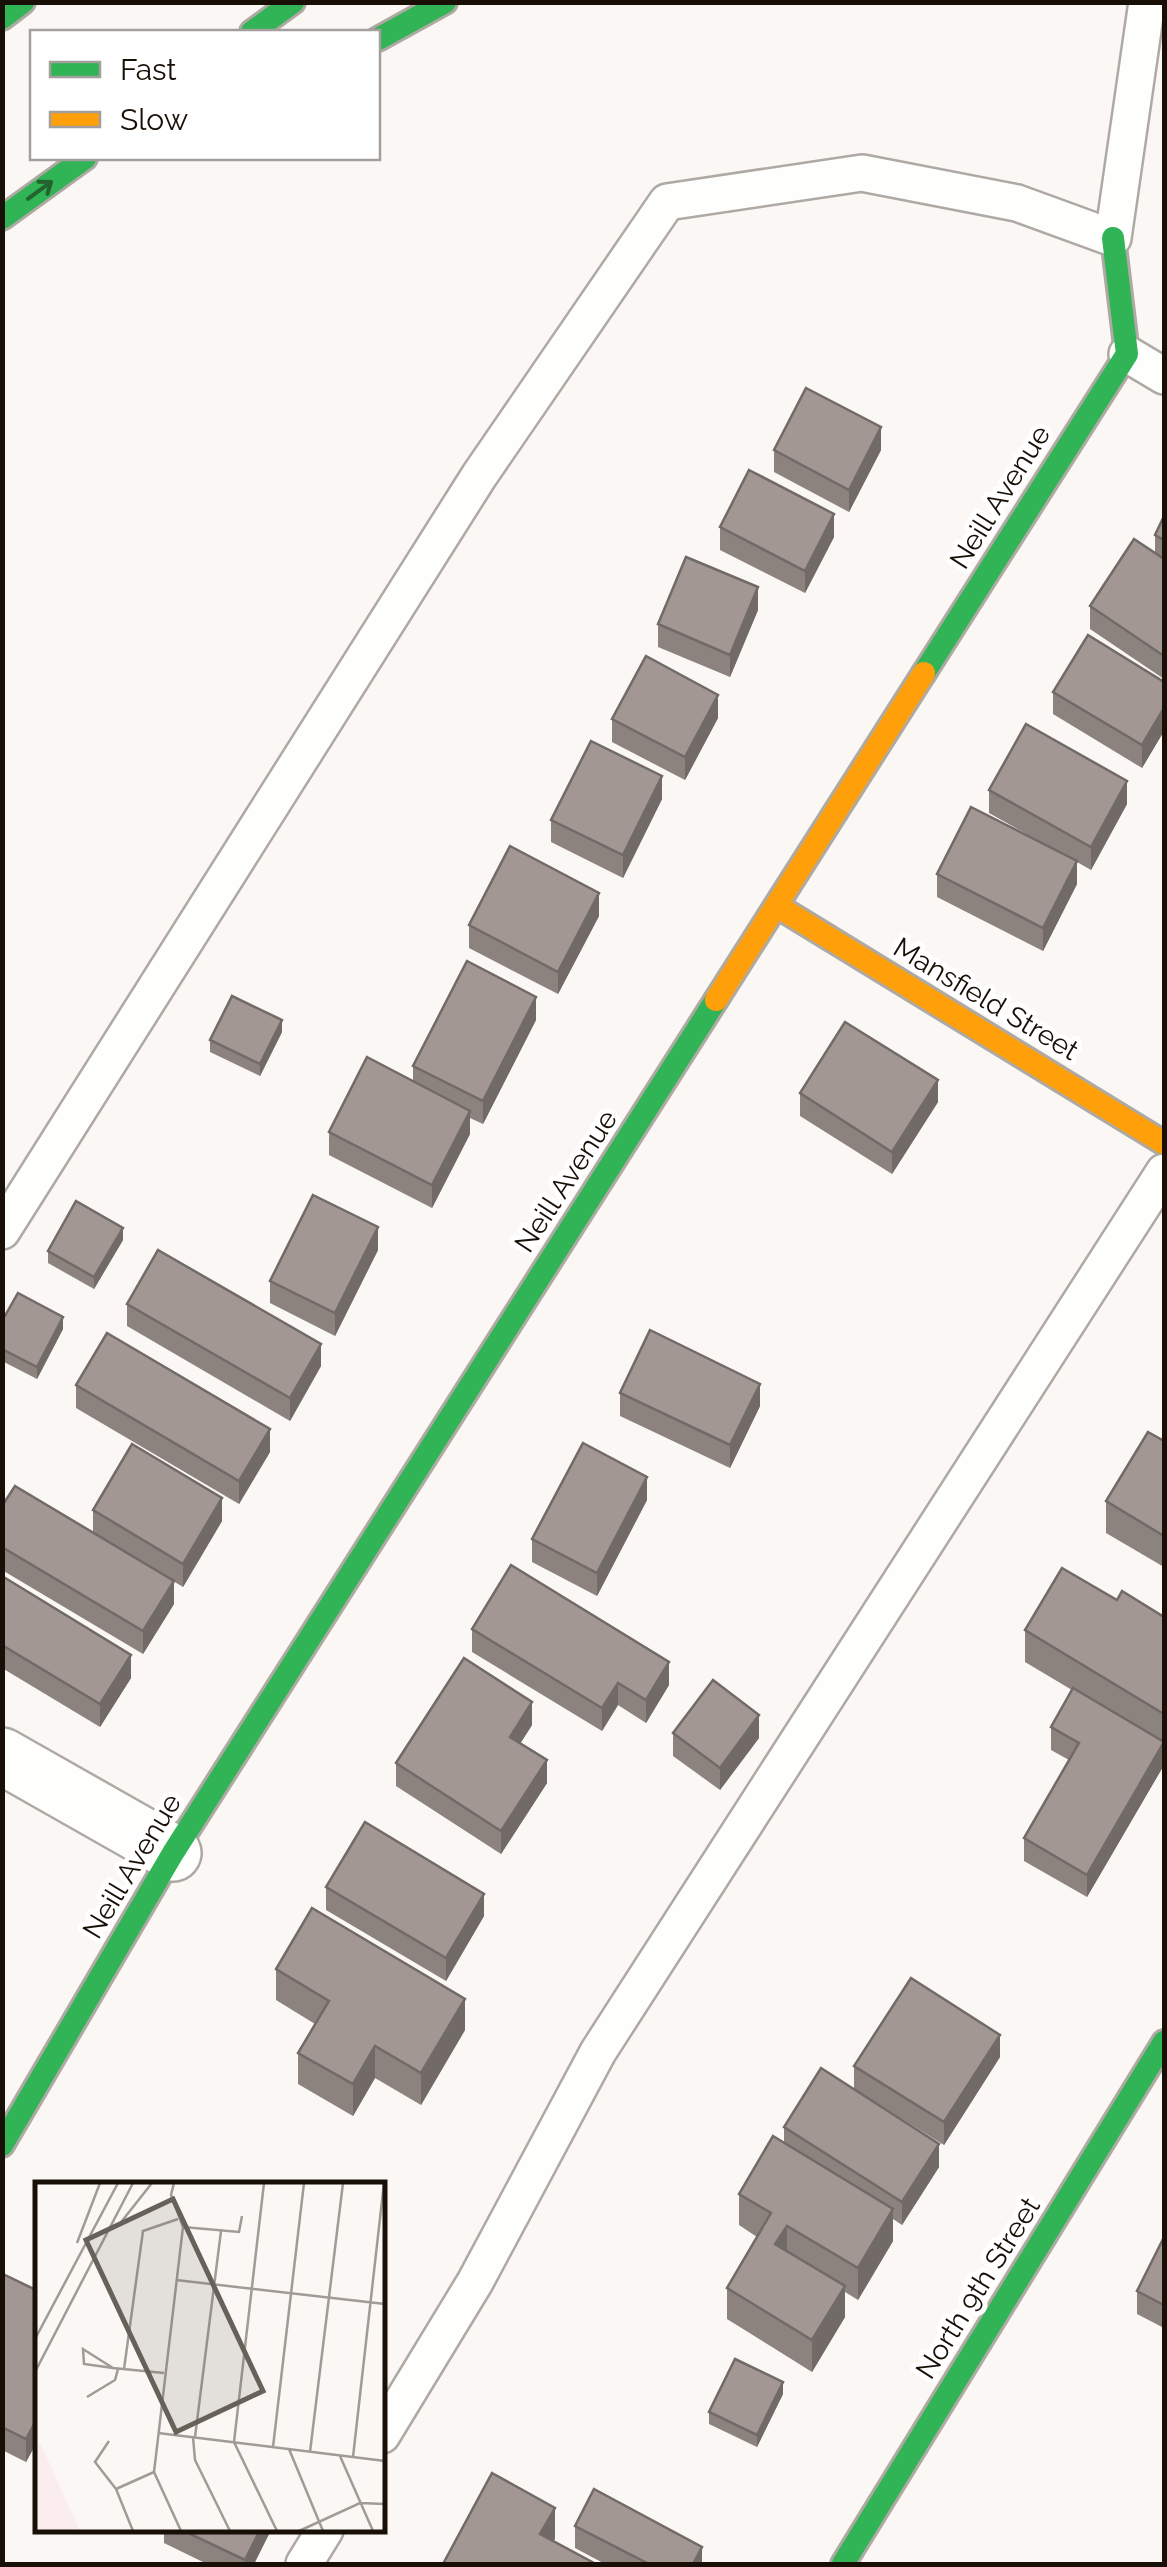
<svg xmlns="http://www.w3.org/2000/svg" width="1167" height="2567" viewBox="0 0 1167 2567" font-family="Raleway,sans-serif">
  <rect width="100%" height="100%" fill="#faf7f4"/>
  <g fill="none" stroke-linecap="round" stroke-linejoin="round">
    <defs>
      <g id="lane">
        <path d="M1127,354L1164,376"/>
        <path d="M2,1231L479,476L667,202L862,173L1017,203L1113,238L1147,2"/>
        <path d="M382,2435L475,2282L598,2052L1164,1172"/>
        <path d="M304,2564L325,2530"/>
      </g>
      <path id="street" d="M2,1756L173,1853"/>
      <g id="fast">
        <path d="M2,18L23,2"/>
        <path d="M252,32L293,2"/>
        <path d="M378,39L445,2"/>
        <path d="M2,218L85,158"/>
        <path d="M924,673L1127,354L1113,238"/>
        <path d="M2,2145L173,1853L716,1000"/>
        <path d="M843,2564L1164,2042"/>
      </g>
      <g id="slow">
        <path d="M777,906L1164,1143"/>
        <path d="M716,1000L924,673"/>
      </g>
    </defs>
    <!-- lane casing -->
    <use href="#lane" stroke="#aea9a3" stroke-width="40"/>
    <!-- street casing -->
    <use href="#street" stroke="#aea9a3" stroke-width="60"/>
    <!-- fast casing -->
    <use href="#fast" stroke="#aea9a3" stroke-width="28"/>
    <!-- slow casing -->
    <use href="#slow" stroke="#aea9a3" stroke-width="28"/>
    <!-- lane -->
    <use href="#lane" stroke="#fefefd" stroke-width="35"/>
    <!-- street -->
    <use href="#street" stroke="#fefefd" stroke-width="55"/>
    <!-- fast -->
    <use href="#fast" stroke="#30b455" stroke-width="22"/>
    <!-- slow -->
    <use href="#slow" stroke="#ff9f0a" stroke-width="22"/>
  </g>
  <!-- wall -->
  <g fill="#8c827e">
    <path d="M774,450H881L849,512L774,472Z"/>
    <path d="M1164,516V679L1090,629V606L1155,553V535Z"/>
    <path d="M720,527L834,537L805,593L720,550Z"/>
    <path d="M758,610L730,677L658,647V624Z"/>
    <path d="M1164,682V731L1142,768L1053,714V692Z"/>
    <path d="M718,718L685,780L612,742V719Z"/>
    <path d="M989,790L1127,804L1091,870L1077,862V884L1043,951L937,897V874L1062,854L989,813Z"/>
    <path d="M662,799L623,878L551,842V820Z"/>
    <path d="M599,916L558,994L469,948V925Z"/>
    <path d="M536,1020L483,1124L470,1118V1134L432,1208L329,1155V1132L413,1082V1066Z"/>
    <path d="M282,1032L260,1076L210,1052V1040Z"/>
    <path d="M800,1093L938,1102L892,1174L800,1116Z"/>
    <path d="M123,1240L94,1289L48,1263V1251Z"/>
    <path d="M378,1250L335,1336L270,1303V1281Z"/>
    <path d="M127,1304L321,1366L290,1421L127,1326Z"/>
    <path d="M2,1321L63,1329L37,1379L2,1361Z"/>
    <path d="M76,1385L270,1452L239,1504L76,1408Z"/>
    <path d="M620,1393L760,1406L730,1468L620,1416Z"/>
    <path d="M1164,1441V1567L1106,1533V1501Z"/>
    <path d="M647,1500L597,1596L532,1562V1539Z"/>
    <path d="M2,1506L93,1532V1510L222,1521L183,1587L157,1571L174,1604L143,1654L2,1570Z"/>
    <path d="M2,1576L131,1678L100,1727L2,1668Z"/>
    <path d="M1117,1600L1164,1617V1765L1087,1897L1024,1861V1838L1069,1760L1051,1750V1727L1072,1690L1025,1662V1630Z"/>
    <path d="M472,1629L669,1685L646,1723L618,1705L602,1731L472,1652Z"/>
    <path d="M532,1725L520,1743L547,1783L501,1854L396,1786V1763Z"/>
    <path d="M673,1733L759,1738L720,1790L673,1756Z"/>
    <path d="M326,1887L484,1916L446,1981L326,1910Z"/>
    <path d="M276,1969L465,2030L421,2105L375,2078L353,2116L298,2084V2053L315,2024L276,2000Z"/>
    <path d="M1000,2057L944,2145L854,2089V2066Z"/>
    <path d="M784,2127L939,2167L902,2225L893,2219V2241L858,2300L845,2292V2317L812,2372L727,2319V2288L757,2237L739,2225V2194L784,2143Z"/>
    <path d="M1164,2237V2328L1137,2314V2291Z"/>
    <path d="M2,2275L38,2291V2440L26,2462L2,2450Z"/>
    <path d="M783,2394L757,2447L709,2424V2412Z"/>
    <path d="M575,2526L702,2564H605L575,2548Z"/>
    <path d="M164,2530H271L254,2564H207L164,2543Z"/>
  </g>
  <!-- shaded-wall -->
  <g fill="#726a67">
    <path d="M881,427V450L849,512V490Z"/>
    <path d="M834,514V537L805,593V571Z"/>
    <path d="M758,587V610L730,677V655Z"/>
    <path d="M718,695V718L685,780V757Z"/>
    <path d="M1164,708V731L1142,768V745Z"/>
    <path d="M662,776V799L623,878V855Z"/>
    <path d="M1127,781V804L1091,870V847Z"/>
    <path d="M1077,861V884L1043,951V928Z"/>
    <path d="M599,893V916L558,994V972Z"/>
    <path d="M536,997V1020L483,1124V1101Z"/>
    <path d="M282,1020V1032L260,1076V1064Z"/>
    <path d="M938,1080V1102L892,1174V1152Z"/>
    <path d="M470,1111V1134L432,1208V1185Z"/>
    <path d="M378,1227V1250L335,1336V1313Z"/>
    <path d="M123,1228V1240L94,1289V1277Z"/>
    <path d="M63,1317V1329L37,1379V1367Z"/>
    <path d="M321,1344V1366L290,1421V1398Z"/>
    <path d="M760,1384V1406L730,1468V1445Z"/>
    <path d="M270,1429V1452L239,1504V1481Z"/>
    <path d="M647,1477V1500L597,1596V1573Z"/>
    <path d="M222,1498V1521L183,1587V1564Z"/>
    <path d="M174,1581V1604L143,1654V1631Z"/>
    <path d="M131,1655V1678L100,1727V1704Z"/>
    <path d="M669,1662V1685L646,1723V1700Z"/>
    <path d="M618,1683V1705L602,1731V1708Z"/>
    <path d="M532,1702V1725L510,1760V1737Z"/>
    <path d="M759,1715V1738L720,1790V1768Z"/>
    <path d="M1164,1742V1765L1087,1897V1875Z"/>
    <path d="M547,1760V1783L501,1854V1831Z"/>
    <path d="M484,1894V1916L446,1981V1958Z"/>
    <path d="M465,1999V2030L421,2105V2073Z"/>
    <path d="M1000,2035V2057L944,2145V2122Z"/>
    <path d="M375,2046V2078L353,2116V2084Z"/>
    <path d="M939,2144V2167L902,2225V2202Z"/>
    <path d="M893,2209V2241L858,2300V2268Z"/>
    <path d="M787,2226V2257L775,2244Z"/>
    <path d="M845,2286V2317L812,2372V2340Z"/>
    <path d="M783,2382V2394L757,2447V2435Z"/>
    <path d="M38,2417V2440L26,2462V2439Z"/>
    <path d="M555,2508V2539L541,2564L540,2534Z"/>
    <path d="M260,2530H271L254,2564H245V2560Z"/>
    <path d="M702,2547V2564H693Z"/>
  </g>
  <!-- building -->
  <g fill="#a39793" stroke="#726a67" stroke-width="2.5">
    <path d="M806,388L881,427L849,490L774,450Z"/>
    <path d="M749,470L834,514L805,571L720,527Z"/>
    <path d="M1164,516V540L1155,535Z"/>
    <path d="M1134,539L1164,559V656L1090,606Z"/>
    <path d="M686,557L758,587L730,655L658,624Z"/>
    <path d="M1088,635L1164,682V708L1142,745L1053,692Z"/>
    <path d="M646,656L718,695L685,757L612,719Z"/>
    <path d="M1026,724L1127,781L1091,847L989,790Z"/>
    <path d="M591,741L662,776L623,855L551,820Z"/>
    <path d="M971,807L1077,861L1043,928L937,874Z"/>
    <path d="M510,846L599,893L558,972L469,925Z"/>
    <path d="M467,961L536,997L483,1101L413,1066Z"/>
    <path d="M232,996L282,1020L260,1064L210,1040Z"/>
    <path d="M845,1022L938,1080L892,1152L800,1093Z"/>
    <path d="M367,1057L470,1111L432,1185L329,1132Z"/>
    <path d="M313,1195L378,1227L335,1313L270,1281Z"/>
    <path d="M76,1201L123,1228L94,1277L48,1251Z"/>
    <path d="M158,1250L321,1344L290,1398L127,1304Z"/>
    <path d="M18,1293L63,1317L37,1367L2,1349V1321Z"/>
    <path d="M650,1330L760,1384L730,1445L620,1393Z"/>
    <path d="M107,1333L270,1429L239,1481L76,1385Z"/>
    <path d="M1148,1432L1164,1441V1536L1106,1501Z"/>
    <path d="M583,1443L647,1477L597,1573L532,1539Z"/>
    <path d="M132,1444L222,1498L183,1564L93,1510Z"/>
    <path d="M15,1486L174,1581L143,1631L2,1547V1506Z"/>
    <path d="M511,1565L669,1662L646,1700L618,1683L602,1708L472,1629Z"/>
    <path d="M1062,1568L1117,1600L1122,1591L1164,1617V1714L1025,1630Z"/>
    <path d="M2,1576L131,1655L100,1704L2,1645Z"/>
    <path d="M464,1658L532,1702L510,1737L547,1760L501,1831L396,1763Z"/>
    <path d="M713,1680L759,1715L720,1768L673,1733Z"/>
    <path d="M1073,1688L1164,1742L1087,1875L1024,1838L1079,1743L1051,1727Z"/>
    <path d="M365,1822L484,1894L446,1958L326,1887Z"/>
    <path d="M312,1908L465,1999L421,2073L375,2046L353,2084L298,2053L329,2001L276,1969Z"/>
    <path d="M911,1978L1000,2035L944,2122L854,2066Z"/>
    <path d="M821,2068L939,2144L902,2202L784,2127Z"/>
    <path d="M773,2136L893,2209L858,2268L787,2226L775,2244L845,2286L812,2340L727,2288L771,2213L739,2194Z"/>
    <path d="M1164,2237V2305L1137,2291Z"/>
    <path d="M3,2274L38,2291V2417L26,2439L2,2427Z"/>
    <path d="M735,2359L783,2382L757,2435L709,2412Z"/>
    <path d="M492,2473L555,2508L540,2534L596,2564H443Z"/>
    <path d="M594,2489L702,2547L693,2564H649L575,2526Z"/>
    <path d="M182,2530H260L245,2560Z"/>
  </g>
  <!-- one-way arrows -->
  <defs><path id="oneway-shaft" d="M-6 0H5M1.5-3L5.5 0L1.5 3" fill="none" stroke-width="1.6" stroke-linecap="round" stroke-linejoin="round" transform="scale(2.5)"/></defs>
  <use stroke="#24622e" href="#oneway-shaft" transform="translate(40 190) rotate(-36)"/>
  <g text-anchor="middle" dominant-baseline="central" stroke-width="10" stroke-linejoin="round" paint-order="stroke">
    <!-- street labels -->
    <g font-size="28" fill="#181007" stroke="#fff">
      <text transform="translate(1000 497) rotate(-58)">Neill Avenue</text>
      <text transform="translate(986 999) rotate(31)">Mansfield Street</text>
      <text transform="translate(566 1181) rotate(-57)">Neill Avenue</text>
      <text transform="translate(132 1866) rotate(-59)">Neill Avenue</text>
      <text transform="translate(978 2288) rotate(-58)">North 9th Street</text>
    </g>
  </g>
  <!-- overview -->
  <g transform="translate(35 2182)">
    <rect width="350" height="350" fill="#faf7f4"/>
    <path d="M0,261L6,263L45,349H0Z" fill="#fbecee"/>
    <path fill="none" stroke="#a09b95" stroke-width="2.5" d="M139,1L136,13L148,45L119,290L146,349M229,1L199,260L242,349M83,44L117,1M148,45L204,50L207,34M42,61L65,1M141,98L350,122M0,157L83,1M78,186L49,182L48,167L78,186L129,191M89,187L108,49L143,37M0,190L98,1M52,215L80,198L83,187M123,251L350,279M158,255L160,278L195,349M160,255L186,49M74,259L60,280L81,307M238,265L269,1M254,267L288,349M275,270L308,1M305,274L338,349M318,275L349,1M98,349L81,307L119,290M264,349L325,321L350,322"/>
    <path fill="#67615a" fill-opacity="0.15" stroke="#67615a" stroke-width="5" d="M138,17L228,209L141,250L51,58Z"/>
    <rect width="350" height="350" fill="none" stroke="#181007" stroke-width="5"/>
  </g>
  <!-- border -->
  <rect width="1167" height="2567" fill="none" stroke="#181007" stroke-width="10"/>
  <!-- legend -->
  <rect x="30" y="30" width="350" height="130" fill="#ffffff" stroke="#a39f9c" stroke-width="2.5"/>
  <rect x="50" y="62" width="50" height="15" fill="#30b455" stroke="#a39f9c" stroke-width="2.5"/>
  <text x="120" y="80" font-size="30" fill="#181007">Fast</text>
  <rect x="50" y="112" width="50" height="15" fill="#ff9f0a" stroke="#a39f9c" stroke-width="2.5"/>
  <text x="120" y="130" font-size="30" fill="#181007">Slow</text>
</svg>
